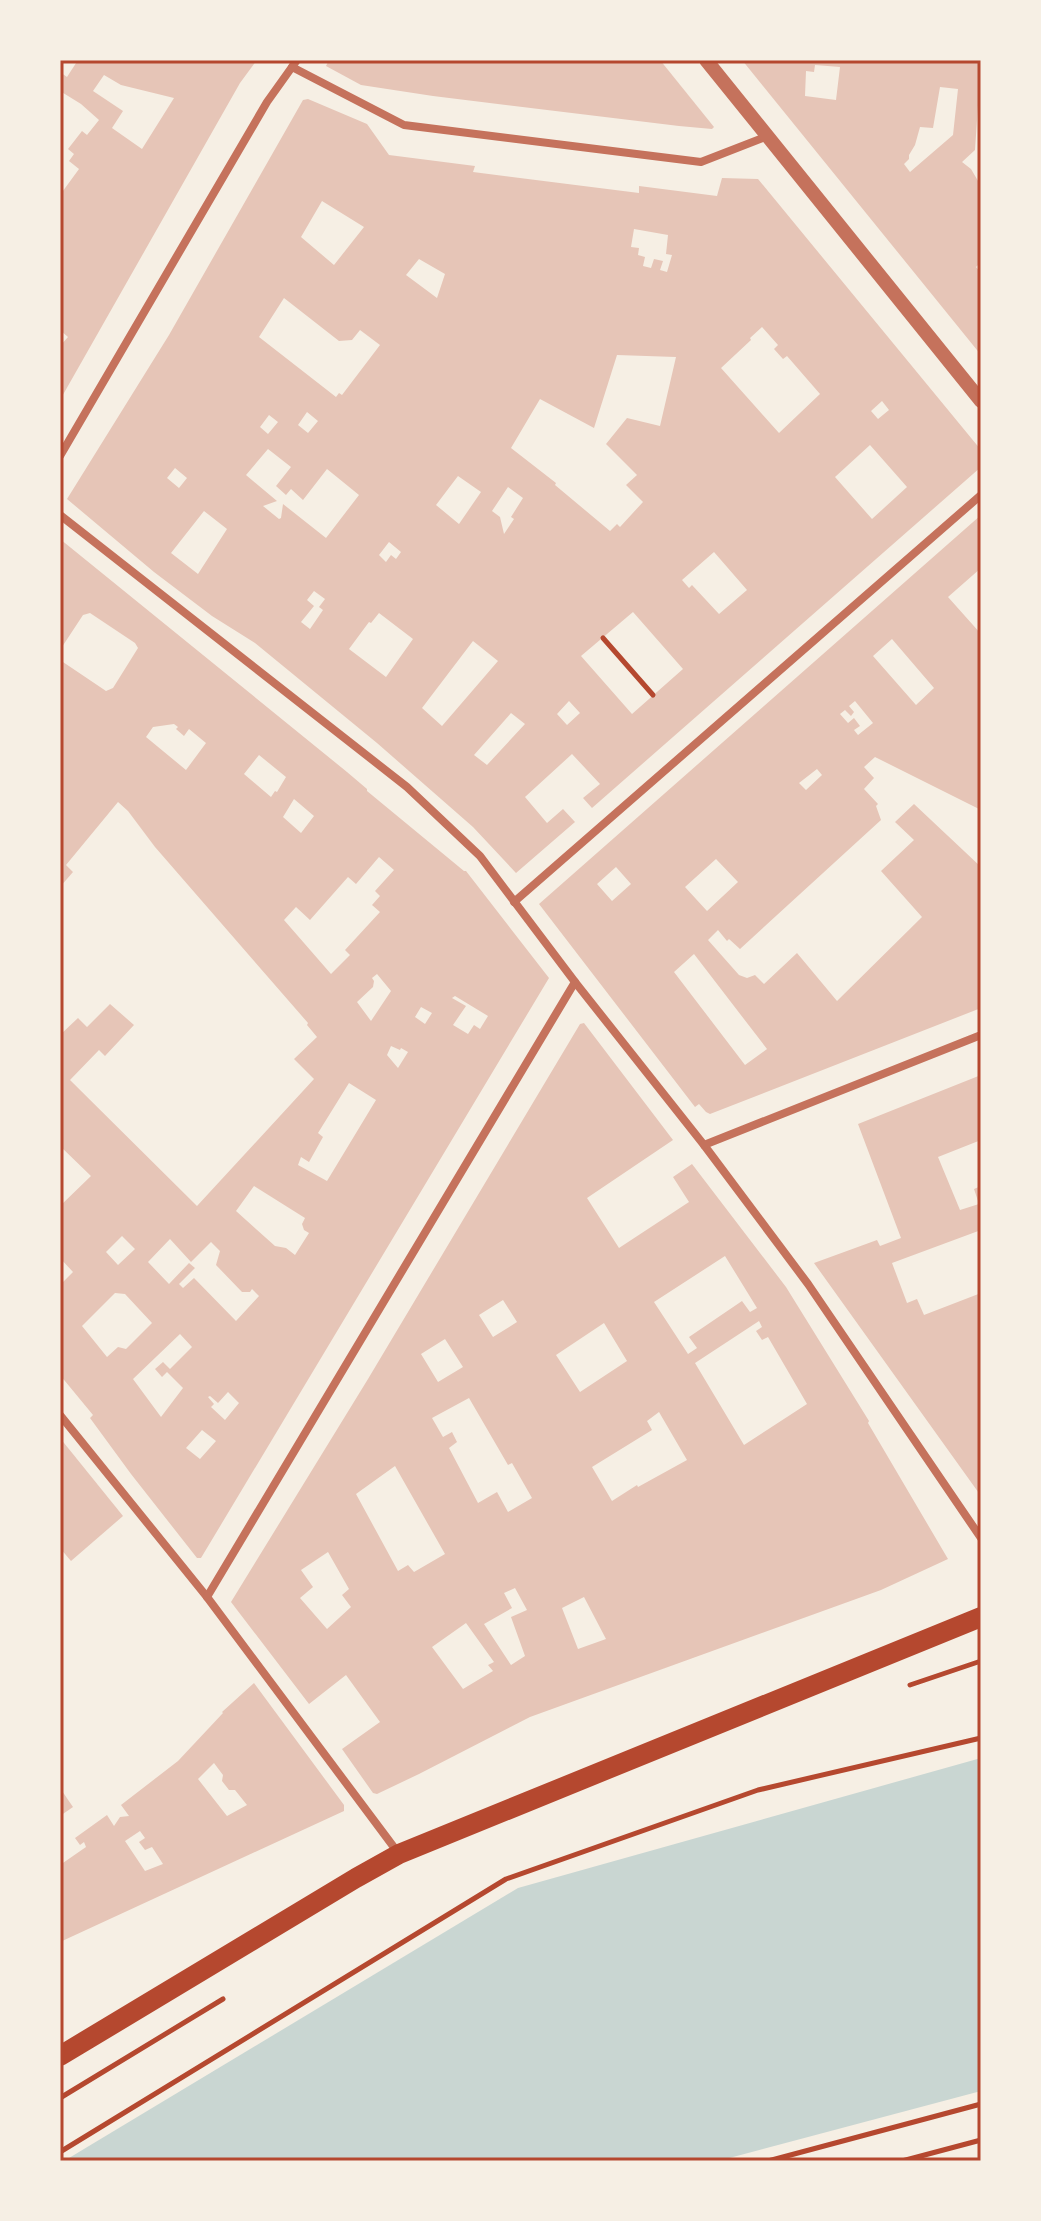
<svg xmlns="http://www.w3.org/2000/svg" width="1041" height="2221" viewBox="0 0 1041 2221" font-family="'DM Sans',sans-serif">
  <rect width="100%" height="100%" fill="#f6efe4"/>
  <!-- water -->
  <path fill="#c9d6d2" d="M981,1758V2091L718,2161H64L518,1888Z"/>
  <!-- building -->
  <g fill="#e6c5b7" fill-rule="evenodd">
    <path d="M78,60H257L240,83L60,400V346L68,337L60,330V195L79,169L69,161L74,154L68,149L82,131L87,135L99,120L81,104L60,91V72L67,77ZM104,75L121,85L174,98L142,149L112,128L123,111L93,91Z"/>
    <path d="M329,60H660L714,127L712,129L679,126L433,96L361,85L326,66Z"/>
    <path d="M742,60H981L975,150L962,162L971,169L981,186V262L976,267L981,273V355ZM815,65L840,67L836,100L805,96L806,71L814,72ZM940,87L958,89L953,135L910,172L904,164L909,159V155L915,145L920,127L933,128Z"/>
    <path d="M308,99L367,124L389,155L475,166L473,172L639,193V186L717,196L722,178L758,179L981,450V467L592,808L583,798L600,784L572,754L525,797L547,823L563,809L575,822L516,873L473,827L377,743L255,643L212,616L154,572L67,499L169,335L303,100ZM322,201L364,227L334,265L301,237ZM634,229L668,235L666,254L672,255L667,272L660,270L663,261L654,259L651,268L643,266L645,257L638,255L639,248L631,247ZM419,259L445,274L437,298L406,275ZM284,298L339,341L352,340L360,330L380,345L342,395L339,393L336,397L259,337ZM762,327L778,345L774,349L783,359L787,356L820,394L779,433L721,368L751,340L750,338ZM617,355L676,357L660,426L627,418L606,444L637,475L626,485L643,502L620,527L617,524L610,531L555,485L556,483L511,448L540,399L594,428ZM882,401L889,410L878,419L871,411ZM307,412L318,421L308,433L298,425ZM269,415L278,422L268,434L260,427ZM870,445L907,487L872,519L835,477ZM268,449L291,467L276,486L286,495L291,489L303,500L327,469L359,495L326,538L283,504L281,518L279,519L263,506L277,501L246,475ZM175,468L187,478L179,488L167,478ZM458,476L481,492L459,524L436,505ZM508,487L523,498L511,517L514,519L504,534L500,517L492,511ZM204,511L227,529L198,574L171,553ZM389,542L401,552L396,559L391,555L386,562L379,555ZM714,552L747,590L719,614L692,585L689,588L682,580ZM314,591L325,599L319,607L323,610L310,629L301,622L314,606L307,600ZM633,612L683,669L632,714L581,656ZM379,613L413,639L386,677L349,649L369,622L371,623ZM473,641L498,661L442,726L422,708ZM569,701L580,713L567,725L557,714ZM511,713L525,724L487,765L474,755Z"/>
    <path d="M981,515V568L948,597L981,634V810L875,757L864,767L874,778L864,789L878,804L876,806L881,820L740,949L729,939L727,941L718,930L708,940L739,975L747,978L755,975L764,984L797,953L837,1001L922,917L881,871L914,840L895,822L914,804L981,867V1008L710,1114L706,1112L699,1104L695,1107L539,904ZM892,639L934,688L916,705L873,656ZM855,701L873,723L858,735L854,730L860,726L854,718L848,723L840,714L845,710L851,716L854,712L849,706ZM817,769L822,775L806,790L799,783ZM716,859L738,882L707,911L685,887ZM616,867L631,884L612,901L597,884ZM694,954L767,1049L745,1065L674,972Z"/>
    <path d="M60,539L347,772L367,789V791L464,871H466L549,978L201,1558H197L131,1474L90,1418L93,1415L60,1375V1285L73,1272L60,1258V1206L91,1176L60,1146V1035L78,1018L87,1027L110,1004L134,1025L105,1056L99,1050L70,1080L197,1206L314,1079L294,1059L317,1037L307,1025L308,1023L155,847L128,811L118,802L66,865L73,872L60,887V660L106,691L113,688L138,648L135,643L90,613L83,615L60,650ZM174,724L178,727L176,729L184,736L189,729L206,743L186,770L146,737L153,727ZM259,755L286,777L277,792L275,791L271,797L244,774ZM294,799L314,816L301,833L283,817ZM379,857L394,870L375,891L380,896L372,905L380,912L345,950L350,955L331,974L284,920L296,907L310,920L348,877L356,884ZM377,974L391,991L371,1021L357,1002L373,987L374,981L372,978ZM455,996L488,1016L480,1029L474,1025L468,1034L453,1025L466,1006L452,998ZM421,1007L432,1013L425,1024L415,1017ZM391,1046L400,1050L401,1048L408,1052L398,1068L387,1055ZM349,1083L376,1100L327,1181L298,1165L301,1157L309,1162L323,1137L318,1133ZM254,1186L305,1218L302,1224L304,1230L309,1233L295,1255L286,1248L275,1246L236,1211ZM122,1236L135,1249L118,1265L106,1252ZM170,1239L191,1262L211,1242L220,1251L216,1265L242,1292H250L252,1289L259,1296L236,1321L194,1278L183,1288L179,1284L195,1268L189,1263L169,1284L148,1262ZM115,1293L125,1294L152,1323L126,1349L118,1347L107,1357L82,1326ZM180,1334L192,1347L170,1369L163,1362L155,1369L162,1377L167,1372L183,1388L161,1417L133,1379ZM228,1392L239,1403L225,1420L211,1407L214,1404L208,1397L210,1396L218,1403ZM202,1430L216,1441L200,1459L186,1448Z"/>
    <path d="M584,1023L673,1140L587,1198L619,1248L689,1202L673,1177L692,1164L786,1287L869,1421L868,1423L948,1559L881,1590L530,1717L419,1774L377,1794L373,1793L342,1749L380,1722L346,1675L309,1704L231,1602L368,1379L580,1024ZM725,1256L757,1308L750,1312L742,1301L689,1337L697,1348L688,1354L654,1302ZM503,1300L517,1322L493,1337L479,1315ZM759,1321L762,1327L756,1331L762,1340L768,1337L807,1404L744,1445L695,1363ZM604,1323L627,1361L580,1392L556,1355ZM445,1339L463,1367L438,1382L421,1354ZM469,1398L508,1465L512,1463L532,1498L508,1512L497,1492L478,1503L449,1448L457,1442L452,1432L443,1437L432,1418ZM659,1412L687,1460L638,1487L637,1485L612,1501L592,1467L652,1430L647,1421ZM395,1466L445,1554L414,1572L408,1565L398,1571L356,1494ZM328,1552L349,1589L342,1595L351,1607L327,1629L300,1598L313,1587L301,1570ZM515,1588L527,1610L511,1617L525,1656L511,1665L484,1624L512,1608L504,1593ZM584,1597L606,1639L578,1649L562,1608ZM466,1623L494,1662L488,1665L493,1671L463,1689L432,1647Z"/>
    <path d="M981,1075V1140L938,1157L960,1210L979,1204L974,1189L981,1186V1230L892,1263L907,1303L917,1299L924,1315L981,1293V1496L814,1263L877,1240L880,1246L901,1238L858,1124Z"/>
    <path d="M60,1438L123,1516L71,1561L60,1548Z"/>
    <path d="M254,1683L344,1805V1811L60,1942V1865L86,1847L84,1842L80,1845L75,1838L107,1815L114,1826L120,1817L129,1816L121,1805L178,1761L223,1713L222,1712ZM214,1763L223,1775L222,1781L229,1790H235L247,1805L227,1816L198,1779ZM140,1831L145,1838L139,1842L145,1850L152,1847L163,1864L145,1871L125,1841Z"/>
    <path d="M60,1788L73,1807L60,1816Z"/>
  </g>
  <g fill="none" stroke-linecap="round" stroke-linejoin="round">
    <!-- path -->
    <g stroke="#b5482f" stroke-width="5">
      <path d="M603,638L653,695"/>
      <path d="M910,1685L981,1661"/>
      <path d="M60,2098L223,1999"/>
      <path d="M60,2152L506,1879L758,1790L981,1738"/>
      <path d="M768,2161L981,2104"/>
      <path d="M902,2161L981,2140"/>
    </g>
    <!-- minor -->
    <g stroke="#c5725c" stroke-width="8">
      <path d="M292,67L404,125L701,162L768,136"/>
      <path d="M60,456L267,102L297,60"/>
      <path d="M60,515L407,787L480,856L575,982L704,1145L808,1284L981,1538"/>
      <path d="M514,902L981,495"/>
      <path d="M704,1145L981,1035"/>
      <path d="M60,1415L207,1597L399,1854"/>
      <path d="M207,1597L575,982"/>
    </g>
    <!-- tertiary -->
    <path stroke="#c5725c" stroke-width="14" d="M706,60L981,401"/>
    <!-- primary -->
    <path stroke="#b5482f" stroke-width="20" d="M60,2056L356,1878L399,1854L981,1617"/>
  </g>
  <!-- border -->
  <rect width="1041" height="2221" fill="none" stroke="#f6efe4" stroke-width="124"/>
  <rect x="62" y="62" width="917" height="2097" fill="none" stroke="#b5482f" stroke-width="3"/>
</svg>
